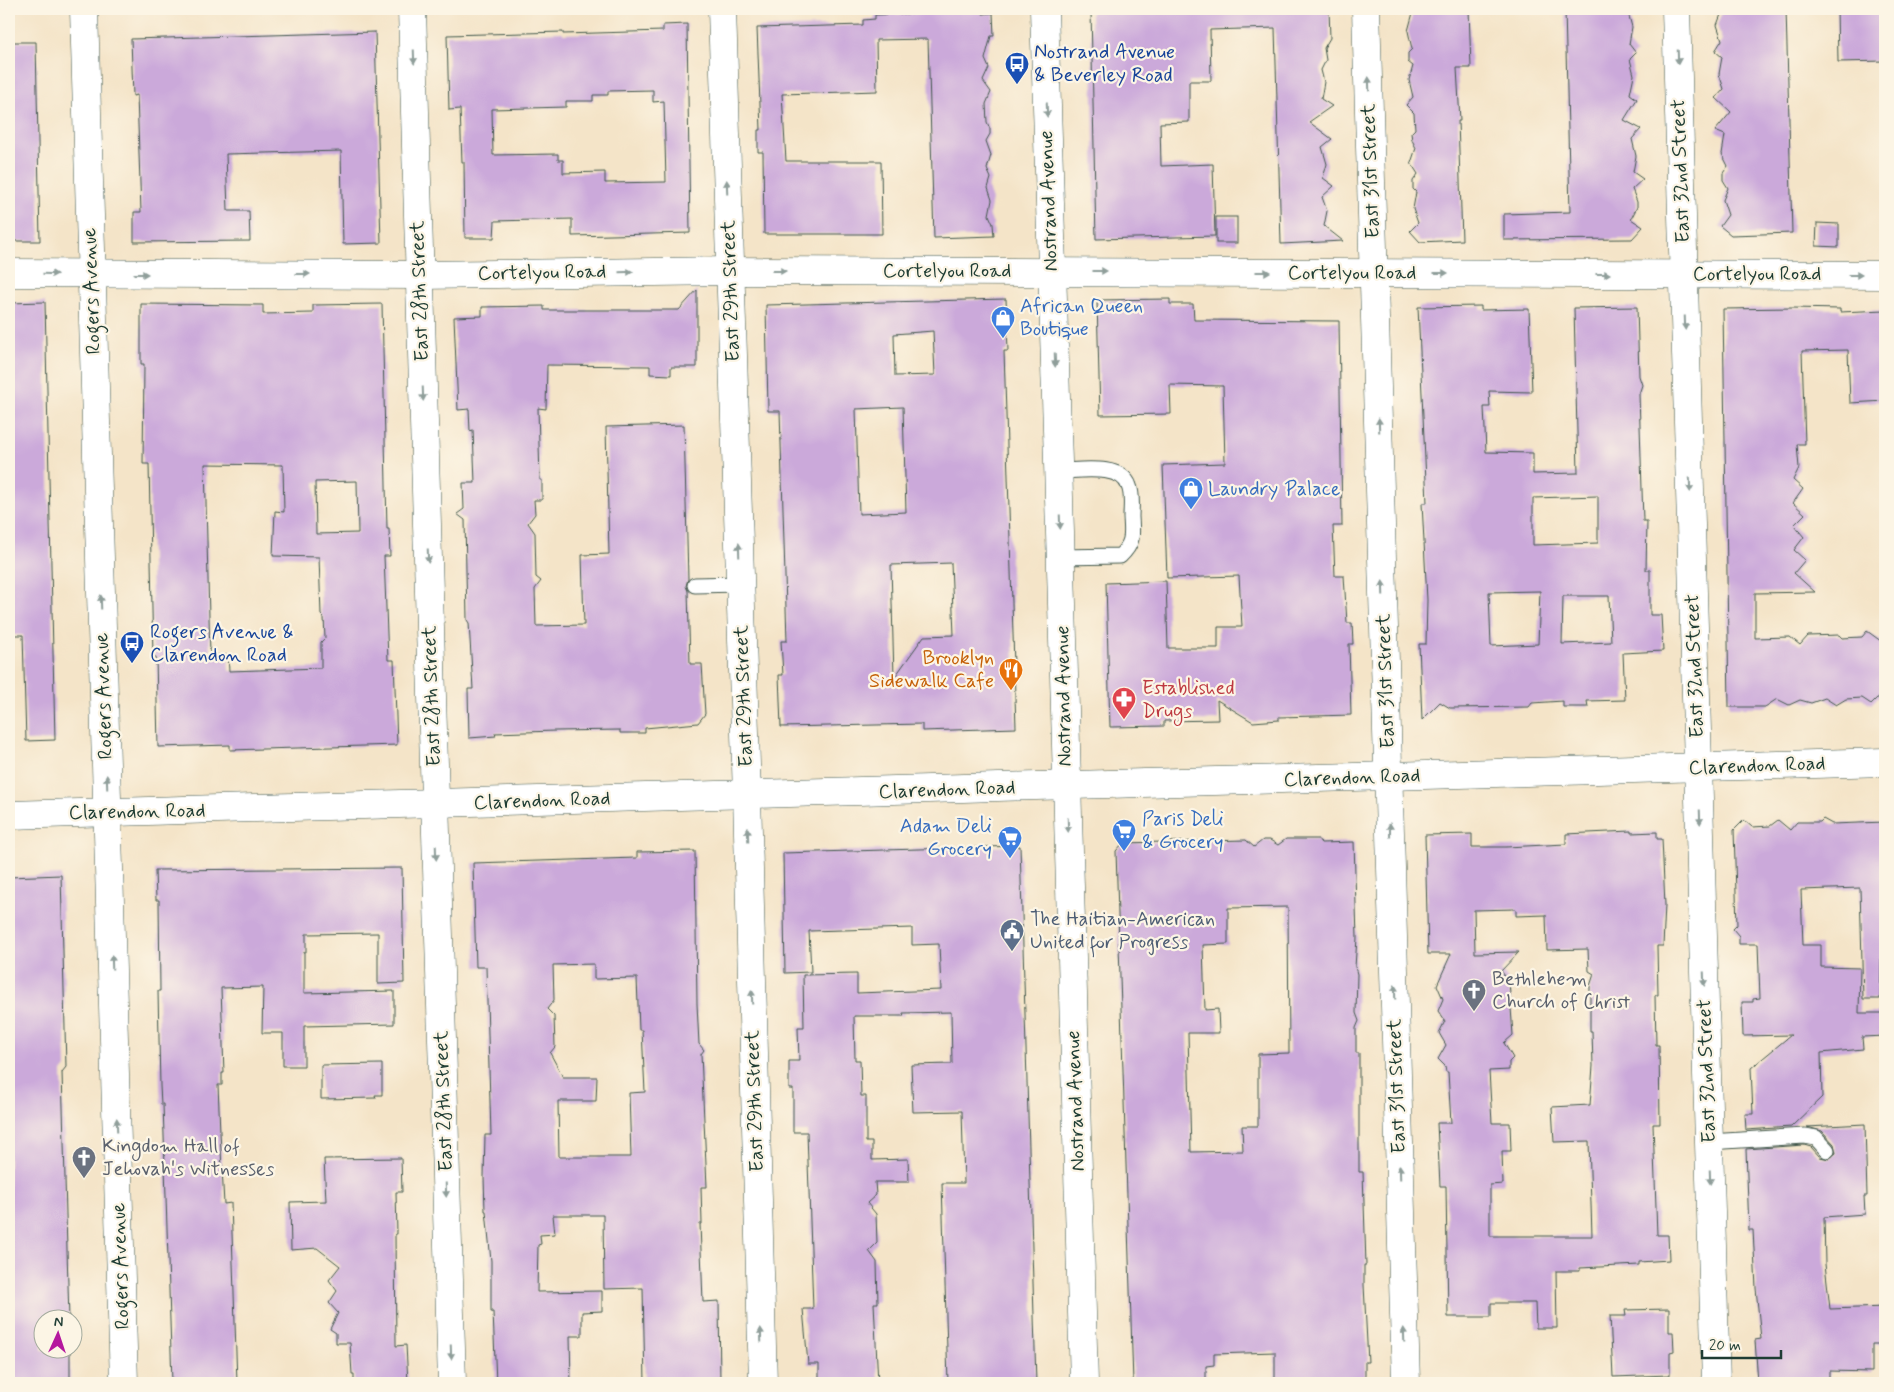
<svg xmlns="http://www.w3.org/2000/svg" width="1894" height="1392" viewBox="0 0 1894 1392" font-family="Mynerve,sans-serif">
  <rect width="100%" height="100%" fill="#fcf5e5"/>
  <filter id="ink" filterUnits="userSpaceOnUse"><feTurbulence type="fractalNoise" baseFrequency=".02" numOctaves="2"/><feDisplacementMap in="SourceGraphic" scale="10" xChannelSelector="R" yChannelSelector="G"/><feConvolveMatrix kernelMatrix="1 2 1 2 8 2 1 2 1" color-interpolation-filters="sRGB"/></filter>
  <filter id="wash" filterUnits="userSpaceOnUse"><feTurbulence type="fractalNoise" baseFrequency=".0096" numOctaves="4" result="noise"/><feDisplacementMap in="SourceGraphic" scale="20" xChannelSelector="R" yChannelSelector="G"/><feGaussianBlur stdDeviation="1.12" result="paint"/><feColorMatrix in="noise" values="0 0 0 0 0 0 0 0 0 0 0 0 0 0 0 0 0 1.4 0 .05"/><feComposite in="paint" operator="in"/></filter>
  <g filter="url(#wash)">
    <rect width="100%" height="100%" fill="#f4e4c8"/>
    <g id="blocks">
      <!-- building -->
      <g fill="#cba9da" fill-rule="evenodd">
        <path d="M1171,9H1329L1330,38L1324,48L1326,60L1321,70L1324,82L1321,99L1332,106L1309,122L1332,139L1322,147L1327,164L1323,178L1334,186L1322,197L1327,211L1324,226L1343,241L1281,244L1275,28L1210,30L1211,81H1189V122L1160,123L1161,166L1213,164L1215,236L1096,239L1091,11Z"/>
        <path d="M1414,9H1469L1471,68H1457L1460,121H1458L1462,240L1420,242L1410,231L1418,223L1413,209L1416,192L1413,189V181L1418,174L1411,163L1416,148L1412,140L1411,133L1415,129L1414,113L1406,105L1413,97L1409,80L1413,66L1408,62V53L1412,49L1408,31Z"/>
        <path d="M1565,9H1627L1632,27L1629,44L1636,53L1630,59L1634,75L1630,94L1637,99L1624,120L1641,129L1632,139L1636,156L1633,172L1643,179L1632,189L1637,202V207L1631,219L1643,227L1632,239L1504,240V214L1570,212Z"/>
        <path d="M1723,9H1786L1792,233L1731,235L1720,226L1728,215L1723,200L1728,188L1723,180V173L1728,166L1722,154L1725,135L1715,131L1731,112L1716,98L1724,89L1719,74L1722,57L1715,51L1722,40L1717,25Z"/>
        <path d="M1837,9H1885V61L1838,62Z"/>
        <path d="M983,11V14L993,13L994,36H991L985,59L989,68L983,81L991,92L986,104L987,122L990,129V134L986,141L991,155L987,169L991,178L988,188L992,200L989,215L993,224L994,236L934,238L928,39L876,40L877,91L782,94L786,161H881L882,234H764L763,152H758V130H761L757,28L863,25V20L875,19V15Z"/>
        <path d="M687,24L690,233L572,236V219L495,221L494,238H465L464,162H462L460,109L449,110L447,35L563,32V34L663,31V25ZM653,90V102L664,101L666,182L605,183V172L563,173V160H558V154L493,155L492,109L566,107V101H593V95H608V91Z"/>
        <path d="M375,32L381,243L343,244L341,151L226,154L228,211H249L250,241L134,242V212H141L137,95L133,96L131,39Z"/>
        <path d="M9,42H36L40,241H9Z"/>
        <rect x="1216" y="217" width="21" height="26"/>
        <path d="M1817,223L1839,224V247L1816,246Z"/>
        <path d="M697,290V367H671V375L650,374V366L547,365L546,409L538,408L540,480H542V500H534L535,514L528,523L535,533L536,577L541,581L535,589L536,626L584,625L582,555L609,554L606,427L684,425L688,579L686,586L688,591L690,664H702L705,714L698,723L645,728V733H620V730L555,731L495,733L496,736L469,738L468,689H473L469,623L467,620L465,520L457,514L464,509L463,483H475L473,430L470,431L469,409L458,410L454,317L482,316V307L544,306V310H679Z"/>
        <path d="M1006,299L1008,351H1004L1016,728L922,731V724L781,727L779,675H783L781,641H787L780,411H768L766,305ZM933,331L935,375L895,376L894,334ZM903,407L906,512L859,514L856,409ZM951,563L954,635L924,636L894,678L891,565Z"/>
        <path d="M1170,299V304H1193L1194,320L1339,321L1342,526H1333L1335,576H1344L1347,623H1352L1353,644H1349L1351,715L1279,717V720L1253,722L1217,700L1218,720L1164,721V726L1110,727L1106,583L1166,581L1168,648H1218V627H1242L1239,576L1167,578L1163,465L1225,463L1223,386L1170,385L1171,414L1100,415L1097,300Z"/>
        <path d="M45,302L55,740L26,741L23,635H9V303Z"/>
        <path d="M141,304L263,305V314L313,313V305L382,304L387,529H389L390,556H384L388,660H394L397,745L230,750V745L158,747L156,657H153L149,464H143L144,364H141ZM205,464L283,465L284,512L275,511L273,556L319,557L321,615L324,618L325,638L321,642V668L229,671L228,655H210ZM357,481L358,533L316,534L315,482Z"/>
        <path d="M1481,306V310L1529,309L1532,392L1489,391L1490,407H1484L1486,452L1533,453V474L1578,473L1574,308L1637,307L1639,376L1642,385L1639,394L1643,521H1647L1646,570H1650V615H1661L1663,651L1623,653L1625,700L1587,701L1588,707H1563V701L1532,703L1529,707L1450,708L1440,702L1422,720L1419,644H1426L1427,600L1422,503H1427L1418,307ZM1598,496V543L1533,545V498ZM1540,591L1538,644L1491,646L1489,592ZM1563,596H1609L1611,642L1562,644Z"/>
        <path d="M1793,308L1840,309V312L1885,310V401L1850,403L1848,350L1802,351L1805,444H1797L1799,468L1793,480L1803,489L1793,503L1805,514L1794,525L1804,537L1794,550L1805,560L1794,573L1815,592L1755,593V638L1790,637L1800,645L1808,636L1839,635L1842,638L1862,637L1867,631L1885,644V698H1877L1871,704L1862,698L1846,699L1836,705L1825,698L1811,703L1800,700L1789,705L1777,699L1765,707H1729L1723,309Z"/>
        <path d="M1823,819L1832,824L1885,822V928H1882L1880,999H1863L1860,888L1801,890L1803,945H1821V967L1860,968L1859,1013H1885V1036L1862,1037L1863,1049L1821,1053L1822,1097L1791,1127L1746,1130L1745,1114H1753L1751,1068L1791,1035L1743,1036L1742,1002H1753V999L1760,998L1758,944H1739V936L1733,929L1737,925L1734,830L1744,820L1752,827L1770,826L1778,820L1790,830L1797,822H1820Z"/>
        <path d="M1631,831V833L1657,832V839H1662L1665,905L1663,946H1657L1658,995H1655L1656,1045H1659L1660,1124H1653L1657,1235H1668L1669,1260L1639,1262V1265L1580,1268V1271H1556L1557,1328H1536L1535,1303H1491V1317H1448L1446,1186H1440L1437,1123H1451L1448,1072H1446L1445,1066L1438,1059L1446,1045L1439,1033L1445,1021L1438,1011L1443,999L1437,985L1451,954H1428L1425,835L1472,834V847H1506L1566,844V834ZM1516,909V916L1546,915L1547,950L1588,949L1589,971L1594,974L1590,986V1031H1592L1593,1066L1590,1105L1552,1107L1554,1142L1589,1141L1592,1236H1490V1185L1503,1184L1502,1151H1511L1510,1123H1492L1489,1071L1509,1070V1062L1513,1058L1504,1043L1513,1035L1509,981L1501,971L1519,952L1475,953L1474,910Z"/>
        <path d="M1286,839H1318L1321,843L1354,842L1357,938L1355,967L1357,974L1356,1013L1359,1021L1356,1028V1053H1359V1172H1363L1366,1265H1364V1285L1368,1362H1365V1383H1275V1352L1214,1354V1365L1206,1366V1383H1133L1116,851L1123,843L1246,840L1254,847L1263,840H1270L1278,845ZM1288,907L1289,1053L1258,1054V1126H1242L1243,1151L1191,1152L1188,1033H1219L1218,1009L1205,1010L1203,945L1228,944V908Z"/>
        <path d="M1020,846L1036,1383H948L942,1183H964L962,1111L913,1112L911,1065L952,1064L951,1012L903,1013L904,1016H854L855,1060H860L861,1096H866V1142H872V1160L908,1159L909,1182H875L876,1195L867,1203L876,1214L877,1243L869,1251L877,1262L878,1303H874L878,1383H819V1364H808L803,1309H813L807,1132H793V1089H789V1061H799L798,1027H804L803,975L857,974V993L941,990L939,944L912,945V928L809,931L811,972L785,973L783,853Z"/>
        <path d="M695,851L697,1004L699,1044L704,1050L701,1054L707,1187H701L702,1224H700L703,1302L719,1301L720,1383H645L643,1288L604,1289L603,1215H553L555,1234L540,1235L541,1244L538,1245L537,1292L602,1291V1311L582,1312V1336H570L571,1383H496L493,1312H491V1261L486,1211H485L484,1177L485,1135H491L486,967H476L473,863L637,858V852ZM594,964V979L637,978L639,1030H642L645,1092L629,1093L631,1157H559L558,1101H596L597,1077H563L550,1053L555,1047L554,1016L547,1009L554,1000L553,965Z"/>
        <path d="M402,868L404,983L378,984V933L306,934V952H304V993L394,991V1024L304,1026V1066H283V1033H262L263,987L221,988L224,1073H222V1085H218L220,1132L224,1204L231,1203L237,1383H172L163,1104H161L160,1086L158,991H160L159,900H156L155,870Z"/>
        <path d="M61,875L66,1067L62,1072L69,1320H42V1350H70V1383H9V877Z"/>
        <path d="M382,1064V1095H375L376,1098L321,1099V1065Z"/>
        <path d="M1865,1124L1867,1196H1864L1865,1214L1824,1217L1825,1264L1830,1309L1885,1307V1344H1872V1372L1829,1371V1383H1758L1755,1340L1761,1339L1756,1288L1753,1230H1749L1746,1149L1804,1145L1811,1147L1820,1157L1829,1159L1836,1153L1834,1144L1822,1131L1807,1127Z"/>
        <path d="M401,1158L402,1192H396L397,1234H395L396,1346L406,1345L408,1383H354V1374H352L350,1343H336V1333L330,1329L338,1313L329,1303L337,1291L329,1280L340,1266L317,1248L291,1250L290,1202L326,1201L324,1159Z"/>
        <path d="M1669,1309V1332H1673L1674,1351L1670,1352V1375L1613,1377L1610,1316H1626L1625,1310Z"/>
      </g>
    </g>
  </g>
  <g filter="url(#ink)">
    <use href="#blocks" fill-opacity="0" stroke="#3f564a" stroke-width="1"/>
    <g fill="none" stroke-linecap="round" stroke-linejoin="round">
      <defs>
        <g id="service">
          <path d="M1059,471C1078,471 1121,463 1129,486C1133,495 1131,508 1131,517C1132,535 1134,543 1120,556L1061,557"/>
          <path d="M695,585L740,584"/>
          <path d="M1709,1142L1805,1136L1816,1138L1827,1150"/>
        </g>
        <g id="minor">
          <path d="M412,9L452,1383"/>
          <path d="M722,9L747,796L763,1383"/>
          <path d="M1366,9L1406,1383"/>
          <path d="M1676,9L1716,1383"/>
          <path d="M9,273L420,275L730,271L1885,275"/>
          <path d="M9,815L1885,762"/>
        </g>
        <g id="secondary">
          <path d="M84,9L124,1383"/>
          <path d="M1044,9L1058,462L1084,1383"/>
        </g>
      </defs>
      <!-- service casing -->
      <use href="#service" stroke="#3f564a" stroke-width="17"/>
      <!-- minor casing -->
      <use href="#minor" stroke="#3f564a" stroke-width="29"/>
      <!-- secondary casing -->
      <use href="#secondary" stroke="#3f564a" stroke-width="29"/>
      <!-- service -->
      <use href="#service" stroke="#fff" stroke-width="15"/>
      <!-- minor -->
      <use href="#minor" stroke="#fff" stroke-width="28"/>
      <!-- secondary -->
      <use href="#secondary" stroke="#fff" stroke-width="28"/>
    </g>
    <!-- one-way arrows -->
    <defs><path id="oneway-solid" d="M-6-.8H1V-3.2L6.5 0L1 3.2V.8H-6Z" transform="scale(1.25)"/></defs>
    <g fill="#8f9e9a">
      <use href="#oneway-solid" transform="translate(414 57) rotate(88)"/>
      <use href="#oneway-solid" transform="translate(1678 57) rotate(88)"/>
      <use href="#oneway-solid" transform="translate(1369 84) rotate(-92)"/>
      <use href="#oneway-solid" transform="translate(1047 110) rotate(88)"/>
      <use href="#oneway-solid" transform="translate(727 187) rotate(-92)"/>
      <use href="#oneway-solid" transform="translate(779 271)"/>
      <use href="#oneway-solid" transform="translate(1100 271)"/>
      <use href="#oneway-solid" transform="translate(626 272) rotate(-1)"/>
      <use href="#oneway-solid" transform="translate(1263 272)"/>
      <use href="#oneway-solid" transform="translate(1441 273)"/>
      <use href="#oneway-solid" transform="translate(50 274) rotate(1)"/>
      <use href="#oneway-solid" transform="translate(141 274)"/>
      <use href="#oneway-solid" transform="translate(303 274)"/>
      <use href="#oneway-solid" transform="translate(1603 274)"/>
      <use href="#oneway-solid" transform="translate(1855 275)"/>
      <use href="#oneway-solid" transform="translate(1685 323) rotate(88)"/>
      <use href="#oneway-solid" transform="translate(1055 360) rotate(88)"/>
      <use href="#oneway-solid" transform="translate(423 394) rotate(88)"/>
      <use href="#oneway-solid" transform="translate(1379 425) rotate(-92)"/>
      <use href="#oneway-solid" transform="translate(1690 485) rotate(88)"/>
      <use href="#oneway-solid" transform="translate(1060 522) rotate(88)"/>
      <use href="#oneway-solid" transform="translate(739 550) rotate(-92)"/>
      <use href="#oneway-solid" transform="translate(428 556) rotate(88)"/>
      <use href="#oneway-solid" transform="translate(1383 588) rotate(-92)"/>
      <use href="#oneway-solid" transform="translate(101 602) rotate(-92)"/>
      <use href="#oneway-solid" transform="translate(107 782) rotate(-92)"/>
      <use href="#oneway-solid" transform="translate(1700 817) rotate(88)"/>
      <use href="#oneway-solid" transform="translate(1068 825) rotate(88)"/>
      <use href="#oneway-solid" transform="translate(1390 830) rotate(-91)"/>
      <use href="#oneway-solid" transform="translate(748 835) rotate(-92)"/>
      <use href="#oneway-solid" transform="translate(436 853) rotate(88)"/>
      <use href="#oneway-solid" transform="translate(112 962) rotate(-92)"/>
      <use href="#oneway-solid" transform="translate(1704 979) rotate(88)"/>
      <use href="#oneway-solid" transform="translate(1395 992) rotate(-92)"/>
      <use href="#oneway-solid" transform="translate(752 997) rotate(-92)"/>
      <use href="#oneway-solid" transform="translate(117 1125) rotate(-92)"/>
      <use href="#oneway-solid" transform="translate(1400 1172) rotate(-92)"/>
      <use href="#oneway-solid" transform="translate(1710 1177) rotate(88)"/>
      <use href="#oneway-solid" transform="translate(446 1190) rotate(88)"/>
      <use href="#oneway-solid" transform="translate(761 1335) rotate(-92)"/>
      <use href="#oneway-solid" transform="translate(1404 1335) rotate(-92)"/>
      <use href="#oneway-solid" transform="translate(451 1352) rotate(88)"/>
    </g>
  </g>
  <!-- icons -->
  <defs>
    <symbol id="bus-pin" viewBox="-11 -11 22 30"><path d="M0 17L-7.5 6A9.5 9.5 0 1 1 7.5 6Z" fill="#1a4fb4" stroke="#fcf5e5"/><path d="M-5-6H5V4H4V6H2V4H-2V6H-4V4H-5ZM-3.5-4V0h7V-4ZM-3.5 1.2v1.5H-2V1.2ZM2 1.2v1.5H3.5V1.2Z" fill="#fff"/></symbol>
    <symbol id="shop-pin" viewBox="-11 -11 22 30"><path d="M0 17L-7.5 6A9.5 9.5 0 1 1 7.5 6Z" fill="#3f7fe0" stroke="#fcf5e5"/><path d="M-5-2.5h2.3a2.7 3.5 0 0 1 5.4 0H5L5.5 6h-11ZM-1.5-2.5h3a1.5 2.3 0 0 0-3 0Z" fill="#fff"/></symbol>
    <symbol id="restaurant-pin" viewBox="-11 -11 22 30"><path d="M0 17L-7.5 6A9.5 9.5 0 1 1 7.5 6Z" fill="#e8710a" stroke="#fcf5e5"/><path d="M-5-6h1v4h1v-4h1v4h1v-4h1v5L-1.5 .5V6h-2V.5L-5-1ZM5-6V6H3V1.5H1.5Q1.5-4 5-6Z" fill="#fff"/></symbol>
    <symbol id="pharmacy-pin" viewBox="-11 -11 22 30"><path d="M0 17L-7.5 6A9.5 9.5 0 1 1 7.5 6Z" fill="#e0444e" stroke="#fcf5e5"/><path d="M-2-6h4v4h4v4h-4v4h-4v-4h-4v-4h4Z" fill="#fff"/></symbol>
    <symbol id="supermarket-pin" viewBox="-11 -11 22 30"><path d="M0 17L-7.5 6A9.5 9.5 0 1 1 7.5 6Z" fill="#3f7fe0" stroke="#fcf5e5"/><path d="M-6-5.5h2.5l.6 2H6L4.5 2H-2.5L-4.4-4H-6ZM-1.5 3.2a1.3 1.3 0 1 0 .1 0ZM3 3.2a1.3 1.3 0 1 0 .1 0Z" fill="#fff"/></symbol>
    <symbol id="civic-pin" viewBox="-11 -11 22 30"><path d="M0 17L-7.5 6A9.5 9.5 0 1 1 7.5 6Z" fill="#5c6f8a" stroke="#fcf5e5"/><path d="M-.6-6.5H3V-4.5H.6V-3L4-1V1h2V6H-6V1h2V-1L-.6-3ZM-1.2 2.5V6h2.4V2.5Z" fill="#fff"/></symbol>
    <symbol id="church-pin" viewBox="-11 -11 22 30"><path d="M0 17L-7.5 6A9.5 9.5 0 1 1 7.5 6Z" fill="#6b7280" stroke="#fcf5e5"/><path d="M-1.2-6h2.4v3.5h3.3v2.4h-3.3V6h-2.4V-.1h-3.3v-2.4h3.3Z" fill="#fff"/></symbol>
  </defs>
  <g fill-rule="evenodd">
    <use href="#bus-pin" x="1003" y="50" width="28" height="38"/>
    <use href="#shop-pin" x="989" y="304" width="28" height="38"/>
    <use href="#shop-pin" x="1177" y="475" width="28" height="38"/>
    <use href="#bus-pin" x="118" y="629" width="28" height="38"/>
    <use href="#restaurant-pin" x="997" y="656" width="28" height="38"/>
    <use href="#pharmacy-pin" x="1110" y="685" width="28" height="38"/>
    <use href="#supermarket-pin" x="1110" y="817" width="28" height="38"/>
    <use href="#supermarket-pin" x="996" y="824" width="28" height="38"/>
    <use href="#civic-pin" x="998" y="917" width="28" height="38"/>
    <use href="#church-pin" x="1460" y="977" width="28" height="38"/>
    <use href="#church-pin" x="70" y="1144" width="28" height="38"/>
  </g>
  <g text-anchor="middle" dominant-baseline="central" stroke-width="4.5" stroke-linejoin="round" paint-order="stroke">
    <!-- transit labels -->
    <g font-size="20" fill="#164399" stroke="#fcf5e5" text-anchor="start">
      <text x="1034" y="52">Nostrand Avenue<tspan x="1034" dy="23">&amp; Beverley Road</tspan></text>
      <text x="150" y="632">Rogers Avenue &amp;<tspan x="150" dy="23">Clarendon Road</tspan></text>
    </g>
    <!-- street labels -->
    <g font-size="20" fill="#1f3d34" stroke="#fcf5e5">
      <text transform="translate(1371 171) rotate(-92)">East 31st Street</text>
      <text transform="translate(1681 171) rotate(-92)">East 32nd Street</text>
      <text transform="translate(1049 201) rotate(-92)">Nostrand Avenue</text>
      <text x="947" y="271">Cortelyou Road</text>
      <text transform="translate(542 273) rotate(-1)">Cortelyou Road</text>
      <text x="1352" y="273">Cortelyou Road</text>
      <text x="1757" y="274">Cortelyou Road</text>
      <text transform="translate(92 291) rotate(-92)">Rogers Avenue</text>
      <text transform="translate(420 291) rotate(-92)">East 28th Street</text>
      <text transform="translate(731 291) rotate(-92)">East 29th Street</text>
      <text transform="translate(1695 666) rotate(-92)">East 32nd Street</text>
      <text transform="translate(1386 681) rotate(-92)">East 31st Street</text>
      <text transform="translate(104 696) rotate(-92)">Rogers Avenue</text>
      <text transform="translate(432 696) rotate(-92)">East 28th Street</text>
      <text transform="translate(744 696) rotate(-92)">East 29th Street</text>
      <text transform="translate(1064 696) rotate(-91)">Nostrand Avenue</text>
      <text transform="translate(1757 766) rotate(-2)">Clarendon Road</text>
      <text transform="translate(1352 778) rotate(-2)">Clarendon Road</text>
      <text transform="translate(947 790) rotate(-2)">Clarendon Road</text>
      <text transform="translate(542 801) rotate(-2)">Clarendon Road</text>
      <text transform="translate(137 812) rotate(-1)">Clarendon Road</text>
      <text transform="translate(1707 1071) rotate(-92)">East 32nd Street</text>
      <text transform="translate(1397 1086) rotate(-92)">East 31st Street</text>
      <text transform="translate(444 1101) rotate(-92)">East 28th Street</text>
      <text transform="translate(755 1101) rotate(-92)">East 29th Street</text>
      <text transform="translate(1076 1101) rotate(-92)">Nostrand Avenue</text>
      <text transform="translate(121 1266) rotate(-92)">Rogers Avenue</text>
    </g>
    <!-- shop labels -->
    <g font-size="20" fill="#366cbe" stroke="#fcf5e5" text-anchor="start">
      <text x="1020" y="306">African Queen<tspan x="1020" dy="23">Boutique</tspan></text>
      <text x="1208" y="489">Laundry Palace</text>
      <text x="1142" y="819">Paris Deli<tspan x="1142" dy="23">&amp; Grocery</tspan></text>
      <text x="992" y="826" text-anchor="end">Adam Deli<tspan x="992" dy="23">Grocery</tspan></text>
    </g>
    <!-- food labels -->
    <g font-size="20" fill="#c56008" stroke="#fcf5e5" text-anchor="end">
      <text x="994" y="658">Brooklyn<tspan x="994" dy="23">Sidewalk Cafe</tspan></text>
    </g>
    <!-- health labels -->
    <g font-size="20" fill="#be3a42" stroke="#fcf5e5" text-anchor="start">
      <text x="1142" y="688">Established<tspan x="1142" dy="23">Drugs</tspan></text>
    </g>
    <!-- service labels -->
    <g font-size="20" fill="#4e5e75" stroke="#fcf5e5" text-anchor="start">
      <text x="1030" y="919">The Haitian-American<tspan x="1030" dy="23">United for Progress</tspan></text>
    </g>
    <!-- worship labels -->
    <g font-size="20" fill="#5b616d" stroke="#fcf5e5" text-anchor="start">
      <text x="1492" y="979">Bethlehem<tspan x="1492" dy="23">Church of Christ</tspan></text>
      <text x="102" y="1146">Kingdom Hall of<tspan x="102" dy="23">Jehovah's Witnesses</tspan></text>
    </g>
  </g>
  <!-- margin -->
  <rect width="1894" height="1392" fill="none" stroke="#fcf5e5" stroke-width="30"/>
  <!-- north arrow -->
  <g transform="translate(58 1334) rotate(3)"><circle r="24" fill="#fcf5e5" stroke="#a4ab9e"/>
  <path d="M0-4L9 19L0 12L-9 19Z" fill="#b5179e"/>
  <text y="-8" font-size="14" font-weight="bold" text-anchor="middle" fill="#1f3d34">N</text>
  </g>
  <!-- scale -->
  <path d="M1702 1350v8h79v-8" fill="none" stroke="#1f3d34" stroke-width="2.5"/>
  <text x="1709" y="1350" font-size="15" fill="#1f3d34" stroke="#fcf5e5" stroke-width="4" paint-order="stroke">20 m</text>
</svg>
